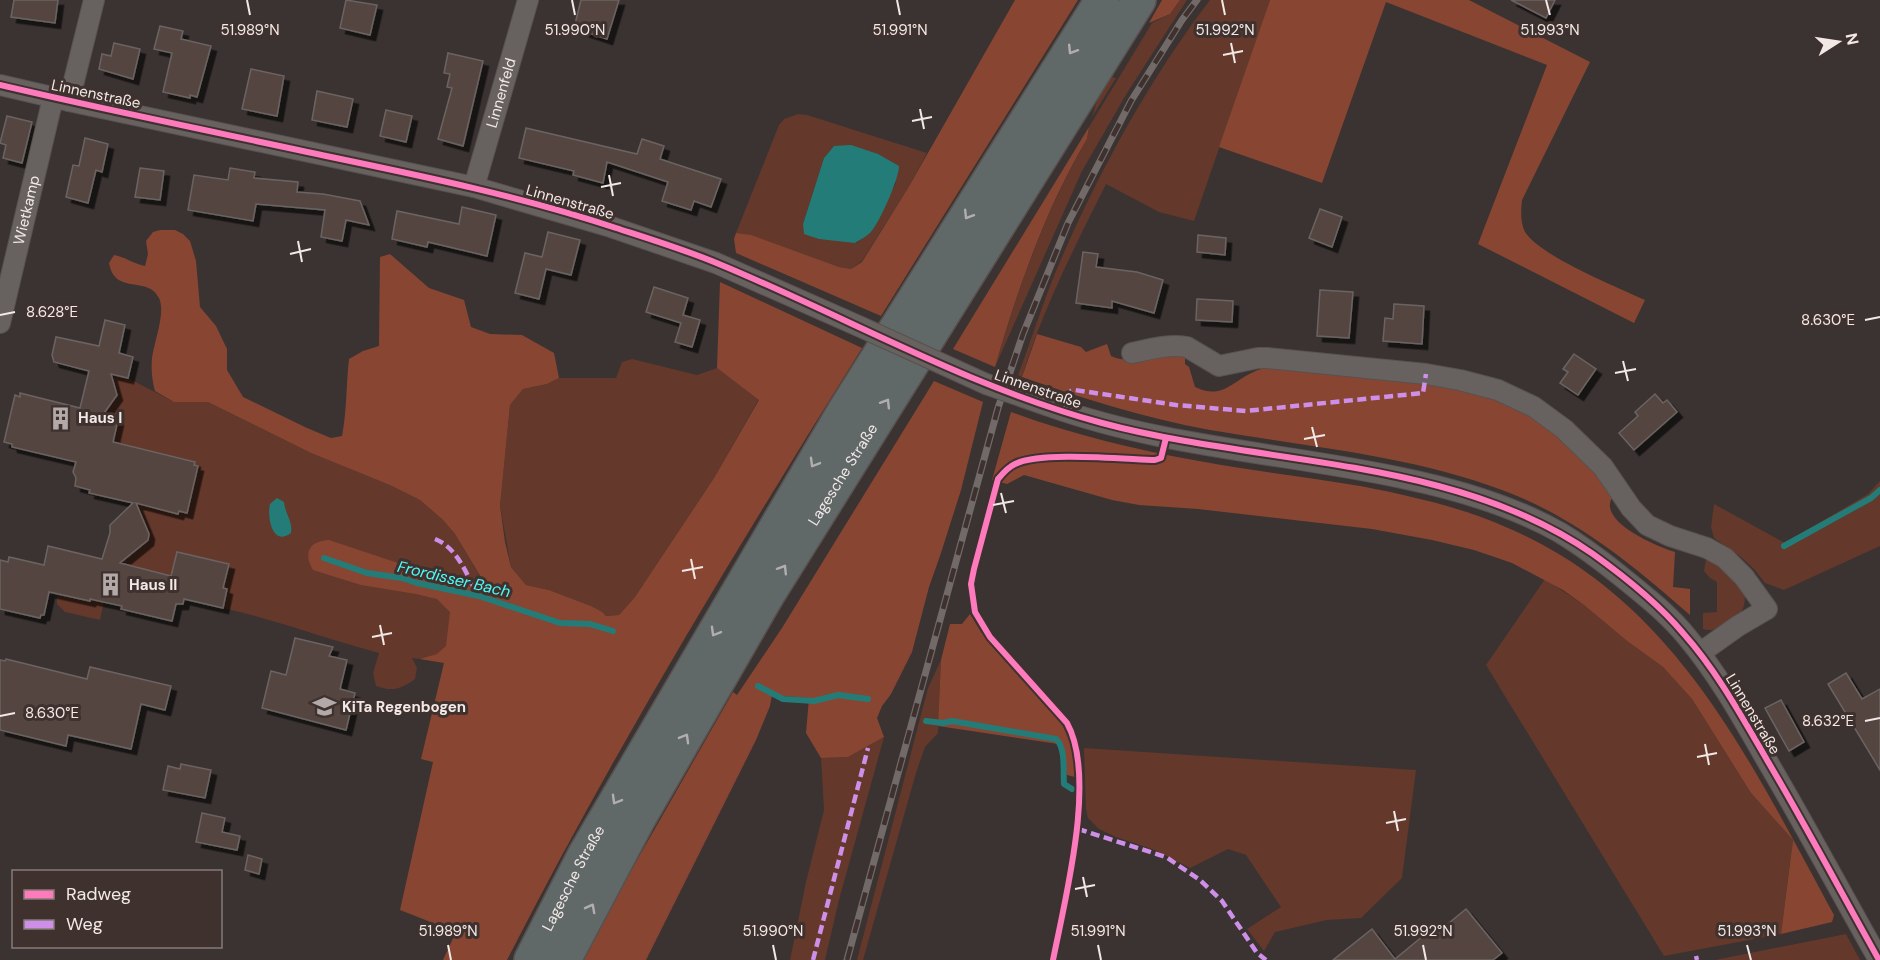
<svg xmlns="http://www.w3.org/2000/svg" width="1880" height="960" viewBox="0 0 1880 960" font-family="'DM Sans',sans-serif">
  <defs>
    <filter id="shadow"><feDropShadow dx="5.5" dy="5.5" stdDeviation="0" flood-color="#0009"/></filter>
  </defs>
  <rect width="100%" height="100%" fill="#3a3332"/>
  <!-- green -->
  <g fill="#64382a" fill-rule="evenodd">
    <path d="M1180,0H1187L1127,93L1082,171L995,367C1018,288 1045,211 1087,139L1089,127L1152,23L1170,14Z"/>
    <path d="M1210,0H1270L1194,221L1159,212L1106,184C1076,244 1041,313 1022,377L1018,375C1031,341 1042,305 1056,271C1096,177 1148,81 1210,0Z"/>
    <path d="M1105,75L1116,78L1092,117Z"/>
    <path d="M798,114L807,115L927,153L908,188L862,261L851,269L839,267L752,236L736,233L779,125L784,119ZM834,146L896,183L871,232L856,243L803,224L824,158Z"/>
    <path d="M632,359L697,375L717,368L759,399L714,478L635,597L619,615L606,616L591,606L549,590L526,585L511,567L500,506L510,405L523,389L547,384L559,378H616L622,362Z"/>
    <path d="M114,375L128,378L174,402H208L311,453L391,485L420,500L443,520L455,534L491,595L445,662L412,658L417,668L415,679C402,689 392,692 376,686L373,673L379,653C326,639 276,620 223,608L227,589L221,588L228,564L177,552L173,576L120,563V560L148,540C150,532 148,529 141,525L134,500L144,503V506L157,509L165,507L164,511L177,514L179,511L187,512L198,466L194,465L195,462L181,458L180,462L174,460V457L140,449L108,444L113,440L118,420L103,417L107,404L113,403L117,395L115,391L111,388Z"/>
    <path d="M1880,481V546L1784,590L1765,583L1754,569L1741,557L1714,538L1711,527L1714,504L1785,543L1868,494Z"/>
    <path d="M1706,559L1719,563L1745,592C1745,598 1745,605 1742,611C1735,621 1715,634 1703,629V613L1717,612V582L1710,578L1704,571Z"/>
    <path d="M1545,579L1584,605L1627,641L1663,667L1692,699L1751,793L1793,840L1781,934L1664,956L1486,665Z"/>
    <path d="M57,594L89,601L90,599L104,602L100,620L65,612L57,604Z"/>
    <path d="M941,660L938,733L925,747L916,773L863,960H857L928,688Z"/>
    <path d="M884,737L839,900L825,960H790L806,882L824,810L821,758L848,757Z"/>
    <path d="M1084,748L1416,770L1402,878L1361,918L1327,920L1275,932L1264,951L1247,929L1281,907L1246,855L1228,849L1190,868L1155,850L1116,837L1099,829L1088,818L1086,809Z"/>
    <path d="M1846,934L1860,960H1715Z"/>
  </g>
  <!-- forest -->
  <g fill="#884632">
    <path d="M1015,0H1078L881,316L736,253L734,239L736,233L751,235L839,267L851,269L862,262L908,188Z"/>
    <path d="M1162,0H1180L1170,14L1149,23Z"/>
    <path d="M1270,0H1469L1590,62L1522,200C1521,210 1520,222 1525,232C1540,256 1617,287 1645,300L1634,323L1478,244L1547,65L1386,2L1322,183L1219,147Z"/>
    <path d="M1089,127L1087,139C1045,210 1018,288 995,367L953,349Z"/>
    <path d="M160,230H175L183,234L190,241L196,261L200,307L216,326L227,349V370L243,397L307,428L331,438L342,436C347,411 346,385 349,359L363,351L379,346L380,257L390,254L429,288L464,300L471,327L490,334L522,335L554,353L559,378L547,384L523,389L510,405L500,506L505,542L511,567L526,585L549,590L591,606L602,612L606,616L619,615L635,597L714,478L759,400L717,368L720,282L862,348C737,548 614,750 507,960H443L456,932L400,910L433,762L421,759L444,663L420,659L437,654L446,646L450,612L437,599L416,594L361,585L313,570C303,553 309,541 329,540L404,565L458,579L468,586L491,594L455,534L443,520L420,500L390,485L311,453L208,402H174L155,391C152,380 151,370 152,358C154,342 166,313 159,298C148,275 115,296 109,263L114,255C126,257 131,263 145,266L148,254L146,241L153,232Z"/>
    <path d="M1037,334L1081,347L1086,352L1107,344L1111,356C1134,367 1161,350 1185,355V364L1189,367L1195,387C1223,401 1234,379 1258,370C1264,368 1270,368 1277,368C1313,372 1350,375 1386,379C1424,383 1463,387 1499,401C1544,418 1587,456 1612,498C1598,522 1658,547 1675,552L1673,587L1690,589V615C1633,565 1575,517 1502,490C1408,455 1308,447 1210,430C1145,418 1084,399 1022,377Z"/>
    <path d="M934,381L983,402L961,490L941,553L929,587L912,652L891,694L882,706L877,718L884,737L848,757L821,758L806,733L809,698L772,695L770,706L756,740L646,960H584L625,881L733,692L737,695L782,628Z"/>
    <path d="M1011,412C1071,434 1135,450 1199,461C1252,471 1307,477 1360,486C1411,496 1461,507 1508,528C1674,599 1748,757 1829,906L1834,915L1832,922L1781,934L1793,840L1751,793L1692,699L1663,667L1627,641L1584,605L1563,590L1512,563L1474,550L1432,540L1372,529L1198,509L1139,505L1112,500L1024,475L1007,484L992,480Z"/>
    <path d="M970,614L981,632L1063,726L1073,749L1075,777L1067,775L1061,747L1058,744L938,726L941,660L950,624H962Z"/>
  </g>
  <!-- water -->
  <g fill="#247c79">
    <path d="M851,145L878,154L899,166C899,179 880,221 871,232C867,236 860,240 855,243L819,239L804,234L803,224L824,158L834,146Z"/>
    <path d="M277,498L284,502C285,514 293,521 291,533C272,547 267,517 270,504Z"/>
  </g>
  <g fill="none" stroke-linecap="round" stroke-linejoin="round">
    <!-- stream -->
    <g stroke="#247c79" stroke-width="6">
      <path d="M1784,546L1871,498L1880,490"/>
      <path d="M324,558L367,573L402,578L417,583L479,596L560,623L590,624L613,631"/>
      <path d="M758,686L783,699L814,701L838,695L868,699"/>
      <path d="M926,721L943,723L952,721L1056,739C1066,748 1063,771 1064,784L1072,789"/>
    </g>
  </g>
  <!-- building -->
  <g fill="#554540" stroke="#6a6462" stroke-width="1.5" filter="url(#shadow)">
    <path d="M14,0H58L55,23L11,17Z"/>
    <path d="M346,0L377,5L370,35L340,28Z"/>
    <path d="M581,0H619L607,39L574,28Z"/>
    <path d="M1511,0H1555L1546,18Z"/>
    <path d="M160,26L183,31L181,39L211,46L197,97L190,95V98L163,92L172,53L154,49Z"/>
    <path d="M114,43L140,49L133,79L99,69L102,54L111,56Z"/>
    <path d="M448,53L483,61L463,146L438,139L452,88L447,87L450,74L444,73Z"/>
    <path d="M251,69L284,76L277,116L242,109Z"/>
    <path d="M317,91L353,99L347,127L312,120Z"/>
    <path d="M386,110L412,116L406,142L380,136Z"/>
    <path d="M7,116L32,122L22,163L3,158L6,145L0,143Z"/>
    <path d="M526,128L637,154L642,139L664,146L660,159L721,179L711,207L694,201L691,210L662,201L668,182L607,162L603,183L573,175L574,171L519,158Z"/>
    <path d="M85,138L108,144L102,172L96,170L88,203L66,197L73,165L79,166Z"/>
    <path d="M140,168L164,171L160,200L135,197Z"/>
    <path d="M230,168L255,172L254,178L298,182L297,192L323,194L360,201L369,225L346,220L342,241L321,237L325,210L256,204L253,221L188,210L194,175L228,180Z"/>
    <path d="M462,207L496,215L487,256L428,242L427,247L392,239L397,211L459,224Z"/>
    <path d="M1320,209L1342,217L1332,247L1309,238Z"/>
    <path d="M548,232L580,240L571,275L546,269L539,299L515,293L525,253L542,257Z"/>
    <path d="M1198,235L1226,238L1225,255L1197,252Z"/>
    <path d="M1083,252L1098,254L1096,267L1137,272L1163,280L1154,313L1112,301V308L1076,303Z"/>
    <path d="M654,287L688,298L683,315L700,320L692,347L675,342L681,323L646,312Z"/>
    <path d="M1320,290L1353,292L1349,338L1317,336Z"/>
    <path d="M1197,299L1233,301L1232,322L1196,320Z"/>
    <path d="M1394,304L1424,306L1422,344L1383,341L1385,318L1393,319Z"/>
    <path d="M105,320L125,325L119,353L133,357L128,378L111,374L117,395L102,416L118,420L113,442L195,462L194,465L198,466L187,513L179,511L178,514L136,503L149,534L148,540L120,563L171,576L177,552L229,564L223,588L227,589L223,608L184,599L183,604H176L172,621L121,609L122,606L90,599V601L49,592L44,615H41L40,618L0,609V560L8,562L9,557L44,565L48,546L102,559L110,533V525L133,503L89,493L90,490L75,486L76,478L73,472L76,462L12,447V444L4,442L15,395L20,397V393L80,408L89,371L54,362L52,355L56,337L99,346Z"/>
    <path d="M1574,354L1596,369L1578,395L1560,383L1568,372L1563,369Z"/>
    <path d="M1655,394L1663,403L1667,400L1677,412L1634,450L1619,433L1638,416L1635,412Z"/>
    <path d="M295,638L333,647L329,656L347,660L340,689L355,693L346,730L262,708L271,671L286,675Z"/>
    <path d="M6,659L87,679L90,667L171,686L165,710L141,704L131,749L68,735L66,746L0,730V660L5,661Z"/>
    <path d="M1846,673L1862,699L1880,689V770L1828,684Z"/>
    <path d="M1781,700L1804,742L1789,751L1765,708Z"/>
    <path d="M181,764L211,770L205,798L163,790L168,766L180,769Z"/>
    <path d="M202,813L225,818L222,832L240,836L237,850L196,842Z"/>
    <path d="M248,855L262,859L259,874L245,870Z"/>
    <path d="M1466,909L1502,953L1493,960H1333L1372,929L1395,959L1429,931L1433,936Z"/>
  </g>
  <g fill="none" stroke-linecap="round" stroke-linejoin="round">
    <defs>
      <g id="minor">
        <path d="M0,85L69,101L474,187L611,227L716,263L863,328"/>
        <path d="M69,101L94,0"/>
        <path id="s1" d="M474,187L528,0"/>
        <path id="s2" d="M0,323L53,98"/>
        <path d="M1132,353C1150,349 1168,344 1187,347L1219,366L1258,358H1267L1426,374L1460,380L1498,390L1534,407L1564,429L1603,467L1631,508L1647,525L1670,536L1707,548L1725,558L1744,577L1767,609L1738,626L1700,653"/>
        <path d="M1049,406C1163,447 1285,453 1402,478C1455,489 1511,505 1559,532C1584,547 1606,564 1628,582C1649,599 1670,616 1687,637C1718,674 1742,717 1766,759C1805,825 1841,893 1879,960"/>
      </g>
      <g id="trunk">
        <path id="s3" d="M531,960L585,854L843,413L1102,0"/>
        <path id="s4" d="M564,960L638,820L767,596L1139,0"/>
      </g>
    </defs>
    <!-- minor casing -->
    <use href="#minor" stroke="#585150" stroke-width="22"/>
    <!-- trunk casing -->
    <use href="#trunk" stroke="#585150" stroke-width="36"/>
    <!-- minor -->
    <use href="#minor" stroke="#676260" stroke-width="20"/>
    <!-- trunk -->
    <use href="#trunk" stroke="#616868" stroke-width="33"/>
    <defs>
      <path id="rail" d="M847,960L998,408L1023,334L1068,223L1131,101L1182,20L1197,0"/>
    </defs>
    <!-- rail casing -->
    <use href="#rail" stroke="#716a69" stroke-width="7"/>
    <!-- rail -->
    <use href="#rail" stroke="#3e312e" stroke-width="4.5" stroke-dasharray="14" stroke-linecap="butt"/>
    <defs>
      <path id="minor-bridge" d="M863,328L986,384L1049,406"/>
    </defs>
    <!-- minor-bridge casing -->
    <use href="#minor-bridge" stroke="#585150" stroke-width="22" stroke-linecap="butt"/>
    <!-- minor-bridge -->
    <use href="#minor-bridge" stroke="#676260" stroke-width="20"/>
    <!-- quiet -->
    <g stroke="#ce8fe9" stroke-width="4.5" stroke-dasharray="9 4.5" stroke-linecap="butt">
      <path d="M1064,412L1071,391L1075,390L1176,405L1246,411L1423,393L1426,374"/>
      <path d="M435,539C455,547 464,568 473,586"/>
      <path d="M1078,829L1166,857L1200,880L1222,901L1257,953L1266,960"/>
      <path d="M1696,956L1697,960"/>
      <path d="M813,960L868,748"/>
    </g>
    <defs>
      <g id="cycleway">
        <path d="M0,85C110,111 220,133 331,157C427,177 523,197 616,228C650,239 686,250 719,264C847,317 968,387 1102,423C1262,466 1452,456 1593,554C1625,577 1658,603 1683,633C1717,671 1742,717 1767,760C1806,826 1842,894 1879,960"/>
        <path d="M1053,960C1065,899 1097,777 1067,723L990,637L975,612L971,584L974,569L998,479C1003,473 1008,467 1015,464C1039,451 1124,459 1155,460L1161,458L1166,438"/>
      </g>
    </defs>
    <!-- cycleway casing -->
    <use href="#cycleway" stroke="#3e312e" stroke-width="10"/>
    <!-- cycleway -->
    <use href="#cycleway" stroke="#fd7abc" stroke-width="6"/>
  </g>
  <!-- one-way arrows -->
  <defs><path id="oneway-chevron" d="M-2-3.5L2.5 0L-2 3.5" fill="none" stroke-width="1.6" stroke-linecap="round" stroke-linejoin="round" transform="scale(1.5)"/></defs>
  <g stroke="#b1afae">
    <use href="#oneway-chevron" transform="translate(1072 50) rotate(122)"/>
    <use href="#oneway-chevron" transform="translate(968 215) rotate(122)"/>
    <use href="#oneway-chevron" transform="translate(886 403) rotate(-58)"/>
    <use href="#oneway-chevron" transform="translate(814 463) rotate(120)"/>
    <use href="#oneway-chevron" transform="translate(783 569) rotate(-58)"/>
    <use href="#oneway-chevron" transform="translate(715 632) rotate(120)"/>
    <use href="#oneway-chevron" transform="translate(685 738) rotate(-60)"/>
    <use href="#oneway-chevron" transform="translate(616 800) rotate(120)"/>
    <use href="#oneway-chevron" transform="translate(591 908) rotate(-62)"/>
  </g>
  <!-- ticks -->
  <path fill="none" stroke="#f2e9e7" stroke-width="2" d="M247,0L250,15M572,0L575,15M897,0L900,15M1222,0L1225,15M1546,0L1550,15M1231,43L1235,63M1223,55L1243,51M920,109L924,129M912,121L932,117M609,175L613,196M601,187L621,183M298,241L302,262M290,254L311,249M0,315L15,312M1865,320L1880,317M1623,361L1628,381M1615,373L1636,369M1312,427L1317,447M1304,439L1325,435M1001,493L1006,513M993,505L1014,501M691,559L695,579M682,571L703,567M380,625L384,645M372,637L392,633M0,716L15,713M1865,721L1880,718M1705,744L1709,765M1697,757L1717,753M1394,811L1398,831M1386,823L1406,819M1083,877L1087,897M1075,889L1095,885M448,945L451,960M773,945L776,960M1098,945L1101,960M1423,945L1426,960M1747,945L1751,960"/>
  <!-- icons -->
  <defs>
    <symbol id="building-bare" viewBox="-9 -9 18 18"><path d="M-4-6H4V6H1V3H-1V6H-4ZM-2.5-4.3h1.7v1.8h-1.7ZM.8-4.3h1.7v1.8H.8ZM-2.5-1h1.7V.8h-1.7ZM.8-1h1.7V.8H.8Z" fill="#b2a9a8" stroke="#3e312e" stroke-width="2.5" paint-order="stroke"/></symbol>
    <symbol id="school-bare" viewBox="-9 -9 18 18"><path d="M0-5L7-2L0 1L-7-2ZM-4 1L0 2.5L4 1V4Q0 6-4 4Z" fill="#b2a9a8" stroke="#3e312e" stroke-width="2.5" paint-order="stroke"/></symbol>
  </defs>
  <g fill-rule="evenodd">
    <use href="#building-bare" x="44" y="402" width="33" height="33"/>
    <use href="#building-bare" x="94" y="568" width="33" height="33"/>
    <use href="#school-bare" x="308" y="690" width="33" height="33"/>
  </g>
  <g text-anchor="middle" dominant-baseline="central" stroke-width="6" stroke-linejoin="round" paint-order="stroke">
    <!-- street labels -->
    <g font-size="15" fill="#f2e9e7" stroke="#3e312e">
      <text stroke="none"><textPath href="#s1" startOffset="98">Linnenfeld</textPath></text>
      <text transform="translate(96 94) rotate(12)">Linnenstraße</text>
      <text transform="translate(570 202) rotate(16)">Linnenstraße</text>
      <text stroke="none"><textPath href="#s2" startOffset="116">Wietkamp</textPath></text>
      <text transform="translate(1038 389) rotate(19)">Linnenstraße</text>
      <text stroke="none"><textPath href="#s4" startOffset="560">Lagesche Straße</textPath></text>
      <text transform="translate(1753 714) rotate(59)">Linnenstraße</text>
      <text stroke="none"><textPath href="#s3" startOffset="92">Lagesche Straße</textPath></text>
    </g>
    <!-- poi labels -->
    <g font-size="15" font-weight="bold" fill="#f2e9e7" stroke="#3e312e" text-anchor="start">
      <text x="78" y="418">Haus I</text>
      <text x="129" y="585">Haus II</text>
      <text x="342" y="707">KiTa Regenbogen</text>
    </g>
    <!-- water labels -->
    <g font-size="16" font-style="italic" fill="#4dfaf6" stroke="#3e312e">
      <text transform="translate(454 579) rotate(13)">Frordisser Bach</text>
    </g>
  </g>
  <g font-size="15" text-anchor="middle" fill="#f2e9e7" stroke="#3e312e" stroke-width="6" stroke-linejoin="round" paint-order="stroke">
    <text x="250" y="35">51.989°N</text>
    <text x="575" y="35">51.990°N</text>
    <text x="900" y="35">51.991°N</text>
    <text x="1225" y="35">51.992°N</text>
    <text x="1550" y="35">51.993°N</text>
    <text x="52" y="317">8.628°E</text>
    <text x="1828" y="325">8.630°E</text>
    <text x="52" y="718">8.630°E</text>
    <text x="1828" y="726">8.632°E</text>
    <text x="448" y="936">51.989°N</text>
    <text x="773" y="936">51.990°N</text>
    <text x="1098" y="936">51.991°N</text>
    <text x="1423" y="936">51.992°N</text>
    <text x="1747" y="936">51.993°N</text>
  </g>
  <!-- legend -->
  <rect x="12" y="870" width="210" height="78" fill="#3e312e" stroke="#867b78" stroke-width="1.5"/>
  <rect x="24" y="890" width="30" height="9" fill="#fd7abc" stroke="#867b78" stroke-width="1.5"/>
  <text x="66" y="900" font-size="18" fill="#f2e9e7">Radweg</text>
  <rect x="24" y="920" width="30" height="9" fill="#ce8fe9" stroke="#867b78" stroke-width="1.5"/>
  <text x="66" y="930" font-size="18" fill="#f2e9e7">Weg</text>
  <!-- north arrow -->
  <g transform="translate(1838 42) rotate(78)" stroke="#3e312e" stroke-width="4.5" paint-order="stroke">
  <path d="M0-4.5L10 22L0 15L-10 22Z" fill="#f2e9e7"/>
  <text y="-9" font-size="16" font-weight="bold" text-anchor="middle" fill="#f2e9e7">N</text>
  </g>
</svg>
